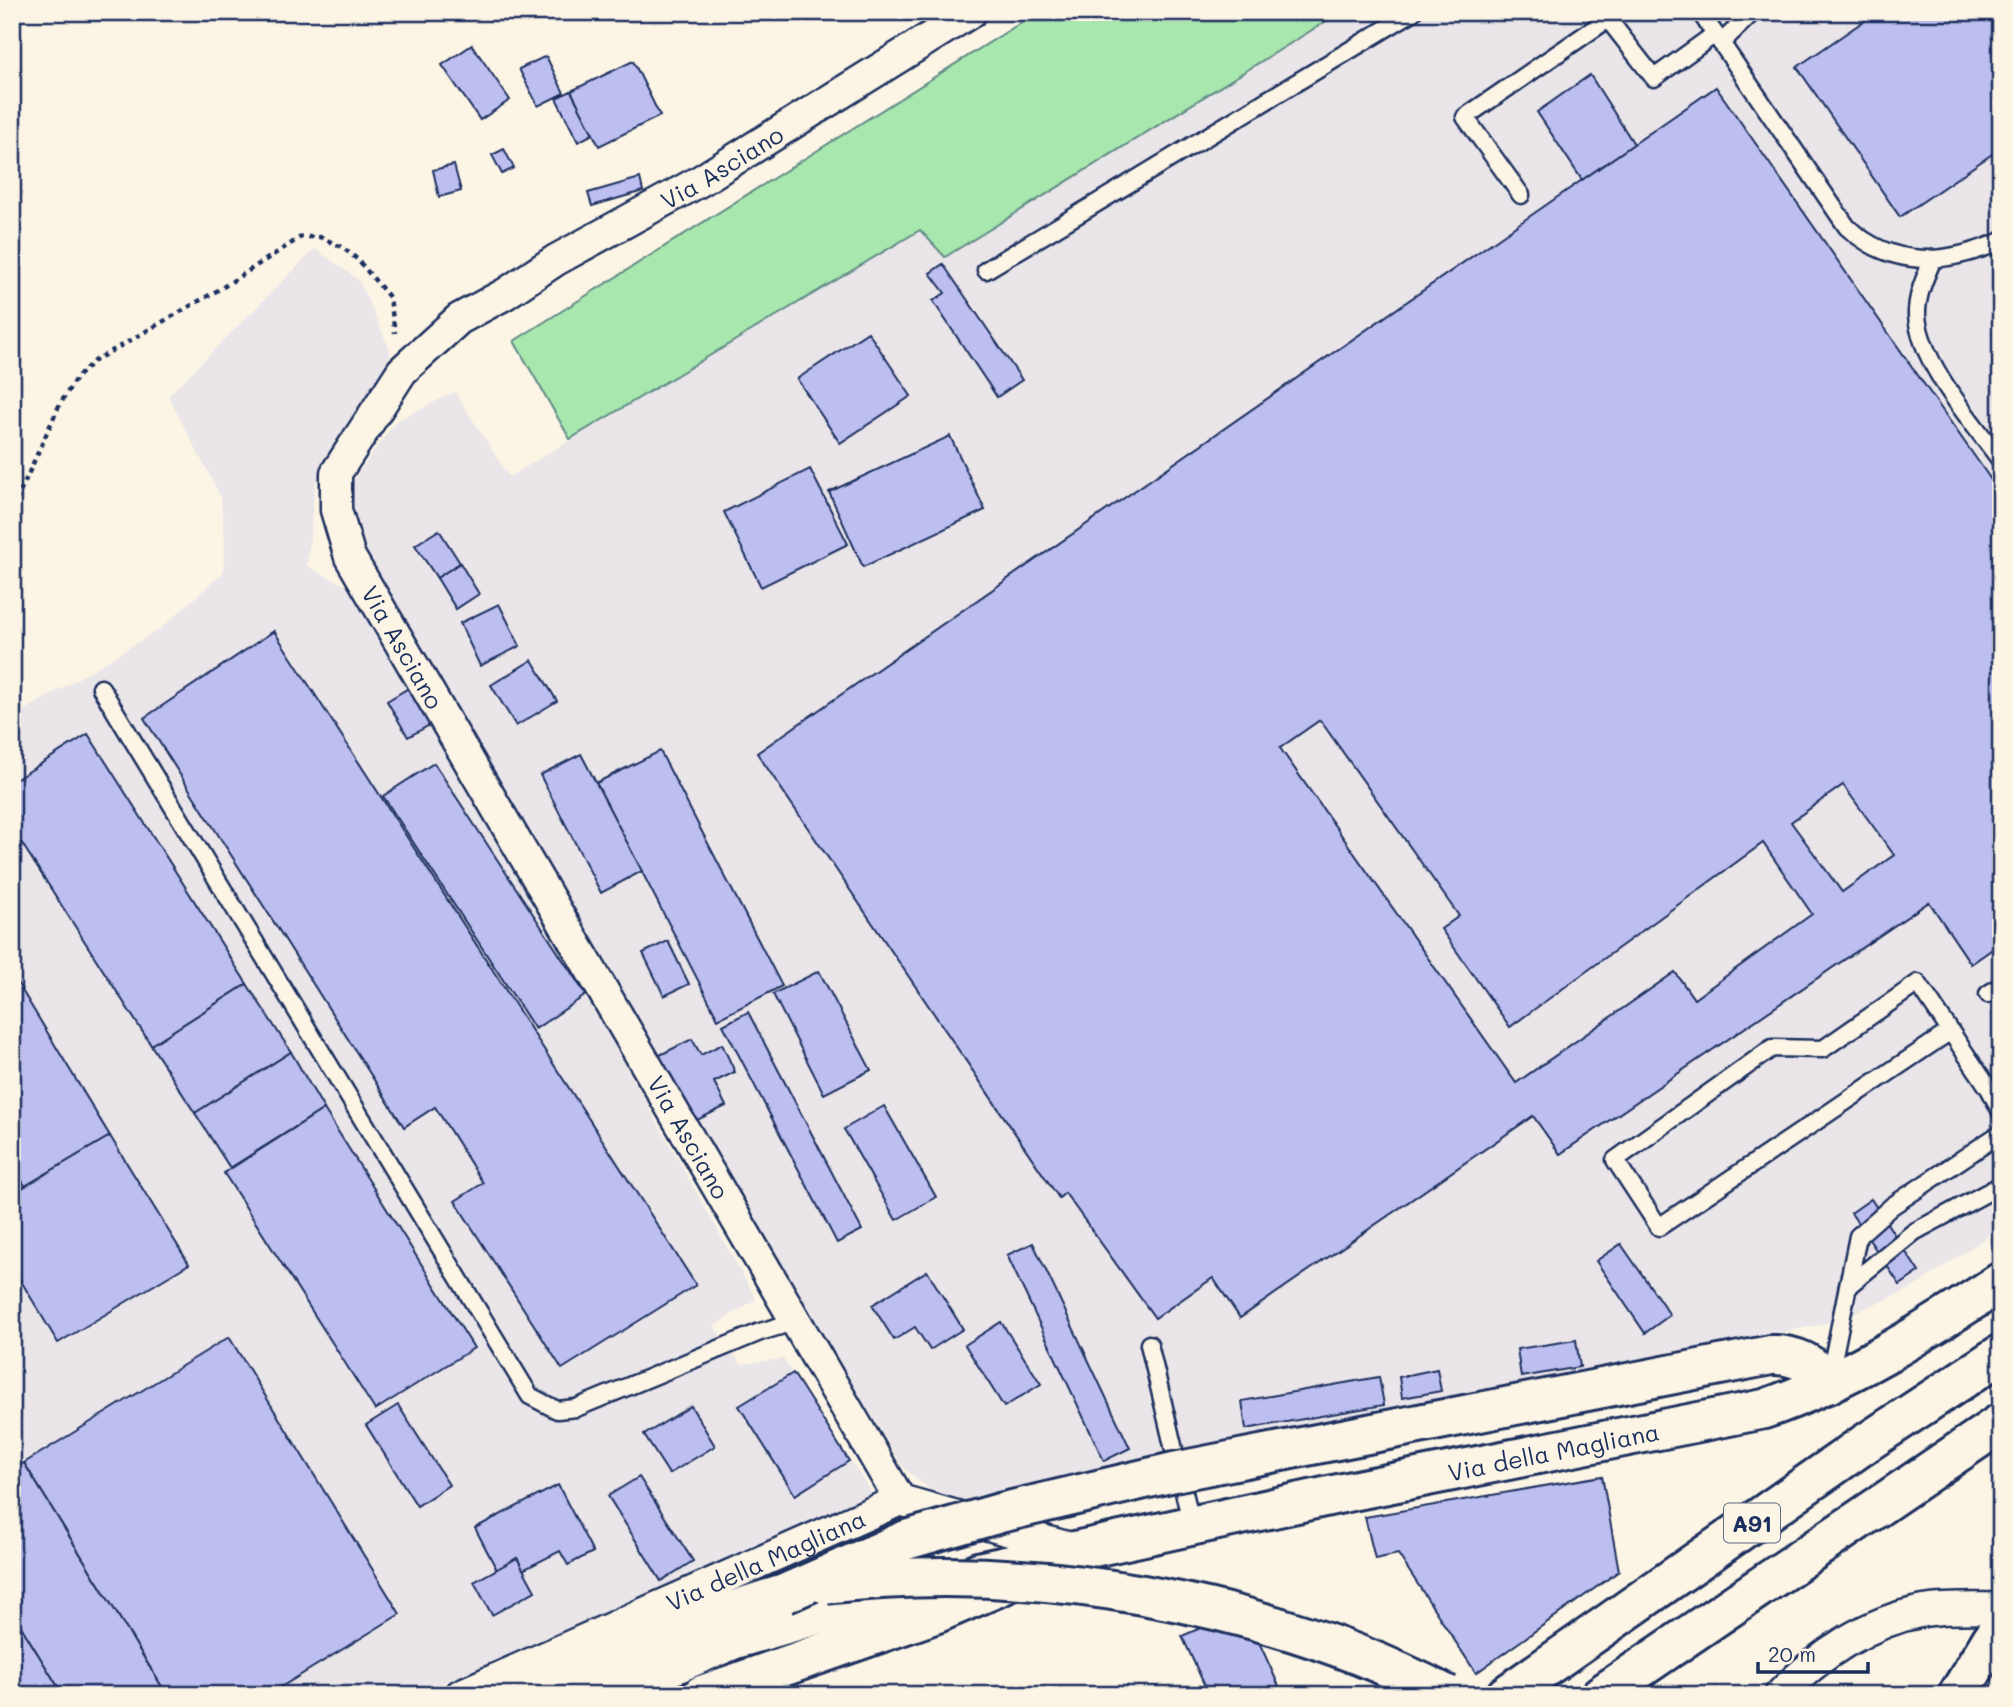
<svg xmlns="http://www.w3.org/2000/svg" width="2013" height="1707" viewBox="0 0 2013 1707" font-family="Mali,sans-serif">
  <rect width="100%" height="100%" fill="#fcf5e5"/>
  <filter id="ink" filterUnits="userSpaceOnUse"><feTurbulence type="fractalNoise" baseFrequency=".0143" numOctaves="2"/><feDisplacementMap in="SourceGraphic" scale="14" xChannelSelector="R" yChannelSelector="G"/><feConvolveMatrix kernelMatrix="1 2 1 2 8 2 1 2 1" color-interpolation-filters="sRGB"/></filter>
  <g filter="url(#ink)">
    <!-- built -->
    <g fill="#e9e5e9">
      <path d="M1341,12H2001V1227L1911,1289L1832,1322L957,1504L930,1490L903,1467L736,1194L348,519L346,490L396,421L455,392L509,477L920,230L946,256Z"/>
      <path d="M315,249L359,280L390,350V379L338,444L315,484L307,566L363,595L756,1299L714,1326L741,1364L783,1359L886,1514L410,1695H12V718L159,630L223,573L225,540L221,497L168,396Z"/>
    </g>
    <!-- green -->
    <path fill="#a8e7ae" stroke="#628b86" stroke-width="2" d="M1038,12H1341L945,257L920,230L570,439L514,341Z"/>
    <!-- building -->
    <g fill="#bebff1" stroke="#1b2f5e" stroke-width="2" fill-rule="evenodd">
      <path d="M1877,12H2001V148L1900,217L1797,67Z"/>
      <path d="M472,45L510,100L480,120L442,65Z"/>
      <path d="M546,56L564,93L538,106L519,69Z"/>
      <path d="M633,61L660,116L599,146L571,91Z"/>
      <path d="M1590,75L1634,144L1582,180L1537,112Z"/>
      <path d="M1716,87L2001,494V943L1971,964L1929,902L1560,1154L1533,1116L1240,1318L1213,1278L1155,1318L1065,1193L1059,1198L757,753ZM1320,720L1459,916L1441,929L1510,1027L1763,843L1812,914L1694,999L1675,972L1516,1083L1280,748ZM1843,785L1894,855L1842,892L1791,822Z"/>
      <path d="M571,91L593,134L578,142L556,98Z"/>
      <path d="M504,149L514,168L502,174L492,155Z"/>
      <path d="M454,165L461,191L439,197L433,170Z"/>
      <path d="M640,178L643,191L592,206L588,193Z"/>
      <path d="M943,264L1022,380L997,397L933,301L945,293L930,273Z"/>
      <path d="M868,332L911,396L840,443L797,379Z"/>
      <path d="M950,436L985,510L863,567L829,492Z"/>
      <path d="M810,469L848,544L761,587L724,512Z"/>
      <path d="M439,530L460,563L437,578L415,545Z"/>
      <path d="M460,563L479,594L456,609L437,578Z"/>
      <path d="M499,604L520,646L480,666L460,623Z"/>
      <path d="M274,631L696,1285L562,1369L455,1201L483,1183L435,1107L404,1127L144,718Z"/>
      <path d="M532,660L557,701L516,726L491,685Z"/>
      <path d="M412,686L433,723L408,737L387,701Z"/>
      <path d="M88,734L247,984L151,1045L12,828V782Z"/>
      <path d="M660,751L782,986L718,1019L596,783Z"/>
      <path d="M581,754L642,871L601,893L540,775Z"/>
      <path d="M434,763L586,995L535,1029L383,796Z"/>
      <path d="M668,941L689,984L664,996L643,953Z"/>
      <path d="M819,971L871,1070L824,1094L773,994Z"/>
      <path d="M12,974L110,1136L25,1186L12,1165Z"/>
      <path d="M247,984L291,1052L195,1113L151,1045Z"/>
      <path d="M748,1012L862,1230L837,1243L723,1025Z"/>
      <path d="M692,1039L701,1055L722,1044L735,1072L714,1082L726,1106L691,1123L658,1056Z"/>
      <path d="M291,1052L324,1109L230,1168L195,1113Z"/>
      <path d="M884,1106L936,1197L896,1220L844,1129Z"/>
      <path d="M324,1109L474,1348L375,1410L224,1173Z"/>
      <path d="M110,1136L189,1264L58,1343L12,1266V1194Z"/>
      <path d="M12,1165L25,1186L12,1194Z"/>
      <path d="M1871,1199L1919,1272L1900,1285L1851,1213Z"/>
      <path d="M1033,1243L1130,1448L1104,1461L1007,1255Z"/>
      <path d="M1621,1244L1670,1315L1645,1333L1596,1261Z"/>
      <path d="M927,1271L963,1329L930,1350L915,1327L894,1340L872,1305Z"/>
      <path d="M1001,1322L1041,1384L1004,1407L965,1345Z"/>
      <path d="M229,1337L400,1614L268,1695H167L24,1463Z"/>
      <path d="M1576,1340L1580,1367L1521,1377L1517,1349Z"/>
      <path d="M1437,1369L1441,1391L1402,1398L1399,1377Z"/>
      <path d="M793,1373L849,1461L795,1495L739,1406Z"/>
      <path d="M1379,1377L1384,1405L1246,1429L1242,1401Z"/>
      <path d="M398,1405L449,1485L417,1506L366,1425Z"/>
      <path d="M691,1406L715,1446L669,1474L644,1435Z"/>
      <path d="M24,1463L167,1695H63L12,1612V1470Z"/>
      <path d="M1602,1476L1619,1571L1476,1673L1398,1554L1375,1559L1365,1517Z"/>
      <path d="M639,1477L693,1561L661,1581L608,1496Z"/>
      <path d="M558,1485L593,1552L568,1565L560,1551L523,1570L517,1558L497,1570L475,1528Z"/>
      <path d="M517,1558L535,1591L492,1615L474,1582Z"/>
      <path d="M1244,1609L1283,1695H1209L1182,1636Z"/>
      <path d="M12,1612L63,1695H12Z"/>
    </g>
    <g fill="none" stroke-linecap="round" stroke-linejoin="round">
      <defs>
        <g id="lane">
          <path d="M1700,12L1847,227C1893,269 1946,265 2001,241"/>
          <path d="M1721,43L1753,12"/>
          <path d="M1521,195L1465,117L1608,19L1654,78L1715,34"/>
          <path d="M1933,259C1925,277 1916,297 1917,316C1921,365 1973,422 2001,461"/>
          <path d="M986,270L1413,12"/>
          <path d="M101,688L530,1396L557,1410L576,1408L760,1332L797,1321"/>
          <path d="M1988,994L2001,986"/>
          <path d="M1949,1032L1659,1227L1615,1160L1772,1048L1823,1049L1918,983L1990,1090L2001,1112"/>
          <path d="M1848,1286L1914,1232L2001,1185"/>
          <path d="M1149,1344L1192,1526"/>
          <path d="M1829,1380L1858,1236L1892,1206L2001,1133"/>
        </g>
        <g id="street">
          <path id="s1" d="M900,1500L350,557L336,510V473L402,371L459,319L505,294L556,260L700,181L971,12"/>
          <path id="s2" d="M460,1695L900,1500L1077,1550"/>
          <path d="M1780,1695C1818,1655 1869,1621 1924,1611C1950,1607 1975,1609 2001,1608"/>
        </g>
        <g id="secondary">
          <path id="s3" d="M978,1572L1352,1491L1764,1409C1850,1380 1925,1331 2001,1282"/>
          <path d="M601,1695L735,1639L912,1587"/>
          <path d="M702,1695L937,1613L1021,1577"/>
        </g>
        <g id="highway">
          <path d="M1771,1355C1794,1354 1816,1364 1828,1384"/>
          <path d="M526,1695C610,1654 695,1622 784,1594"/>
          <path d="M1506,1695L1866,1443L2001,1354"/>
          <path d="M1601,1695L2001,1423"/>
          <path d="M1958,1695L2001,1624"/>
        </g>
      </defs>
      <!-- lane casing -->
      <use href="#lane" stroke="#1b2f5e" stroke-width="21"/>
      <!-- street casing -->
      <use href="#street" stroke="#1b2f5e" stroke-width="35"/>
      <!-- secondary casing -->
      <use href="#secondary" stroke="#1b2f5e" stroke-width="44"/>
      <!-- highway casing -->
      <use href="#highway" stroke="#1b2f5e" stroke-width="44"/>
      <!-- path -->
      <path stroke="#1b2f5e" stroke-width="4.5" stroke-dasharray="5 5" stroke-linecap="butt" d="M12,510L59,406L76,378L94,361L220,289L301,237H320L342,247L357,259L390,298L395,333"/>
      <!-- lane -->
      <use href="#lane" stroke="#fcf5e5" stroke-width="16"/>
      <!-- street -->
      <use href="#street" stroke="#fcf5e5" stroke-width="30"/>
      <!-- secondary -->
      <use href="#secondary" stroke="#fcf5e5" stroke-width="38"/>
      <!-- highway -->
      <use href="#highway" stroke="#fcf5e5" stroke-width="38"/>
      <defs>
        <g id="highway-bridge">
          <path d="M826,1584C1029,1560 1265,1601 1447,1695"/>
          <path d="M784,1594L906,1540L1000,1513L1174,1472L1771,1355"/>
        </g>
      </defs>
      <!-- highway-bridge casing -->
      <use href="#highway-bridge" stroke="#1b2f5e" stroke-width="44" stroke-linecap="butt"/>
      <!-- highway-bridge -->
      <use href="#highway-bridge" stroke="#fcf5e5" stroke-width="38"/>
    </g>
  </g>
  <g text-anchor="middle" dominant-baseline="central" stroke-width="6" stroke-linejoin="round" paint-order="stroke">
    <!-- shield labels -->
    <rect fill="#fcf5e5" stroke="#5e6a86" stroke-width="2" x="1724" y="1503.5" width="56" height="39" rx="5"/>
    <g font-size="23" font-weight="bold" fill="#1b2f5e">
      <text x="1752" y="1523">A91</text>
    </g>
    <!-- street labels -->
    <g font-size="24" fill="#1b2f5e" stroke="#fcf5e5">
      <text stroke="none"><textPath href="#s1" startOffset="1680">Via Asciano</textPath></text>
      <text transform="translate(403 647) rotate(60)">Via Asciano</text>
      <text transform="translate(689 1137) rotate(60)">Via Asciano</text>
      <text stroke="none"><textPath href="#s3" startOffset="588">Via della Magliana</textPath></text>
      <text stroke="none"><textPath href="#s2" startOffset="334">Via della Magliana</textPath></text>
    </g>
  </g>
  <!-- margin -->
  <rect width="2013" height="1707" fill="none" stroke="#fcf5e5" stroke-width="42"/>
  <rect x="21" y="21" width="1971" height="1665" fill="none" stroke="#1b2f5e" stroke-width="2.5" filter="url(#ink)"/>
  <!-- scale -->
  <path d="M1758 1662v10h110v-10" fill="none" stroke="#1b2f5e" stroke-width="3.5"/>
  <text x="1768" y="1662" font-size="21" fill="#1b2f5e" stroke="#fcf5e5" stroke-width="5" paint-order="stroke">20 m</text>
</svg>
